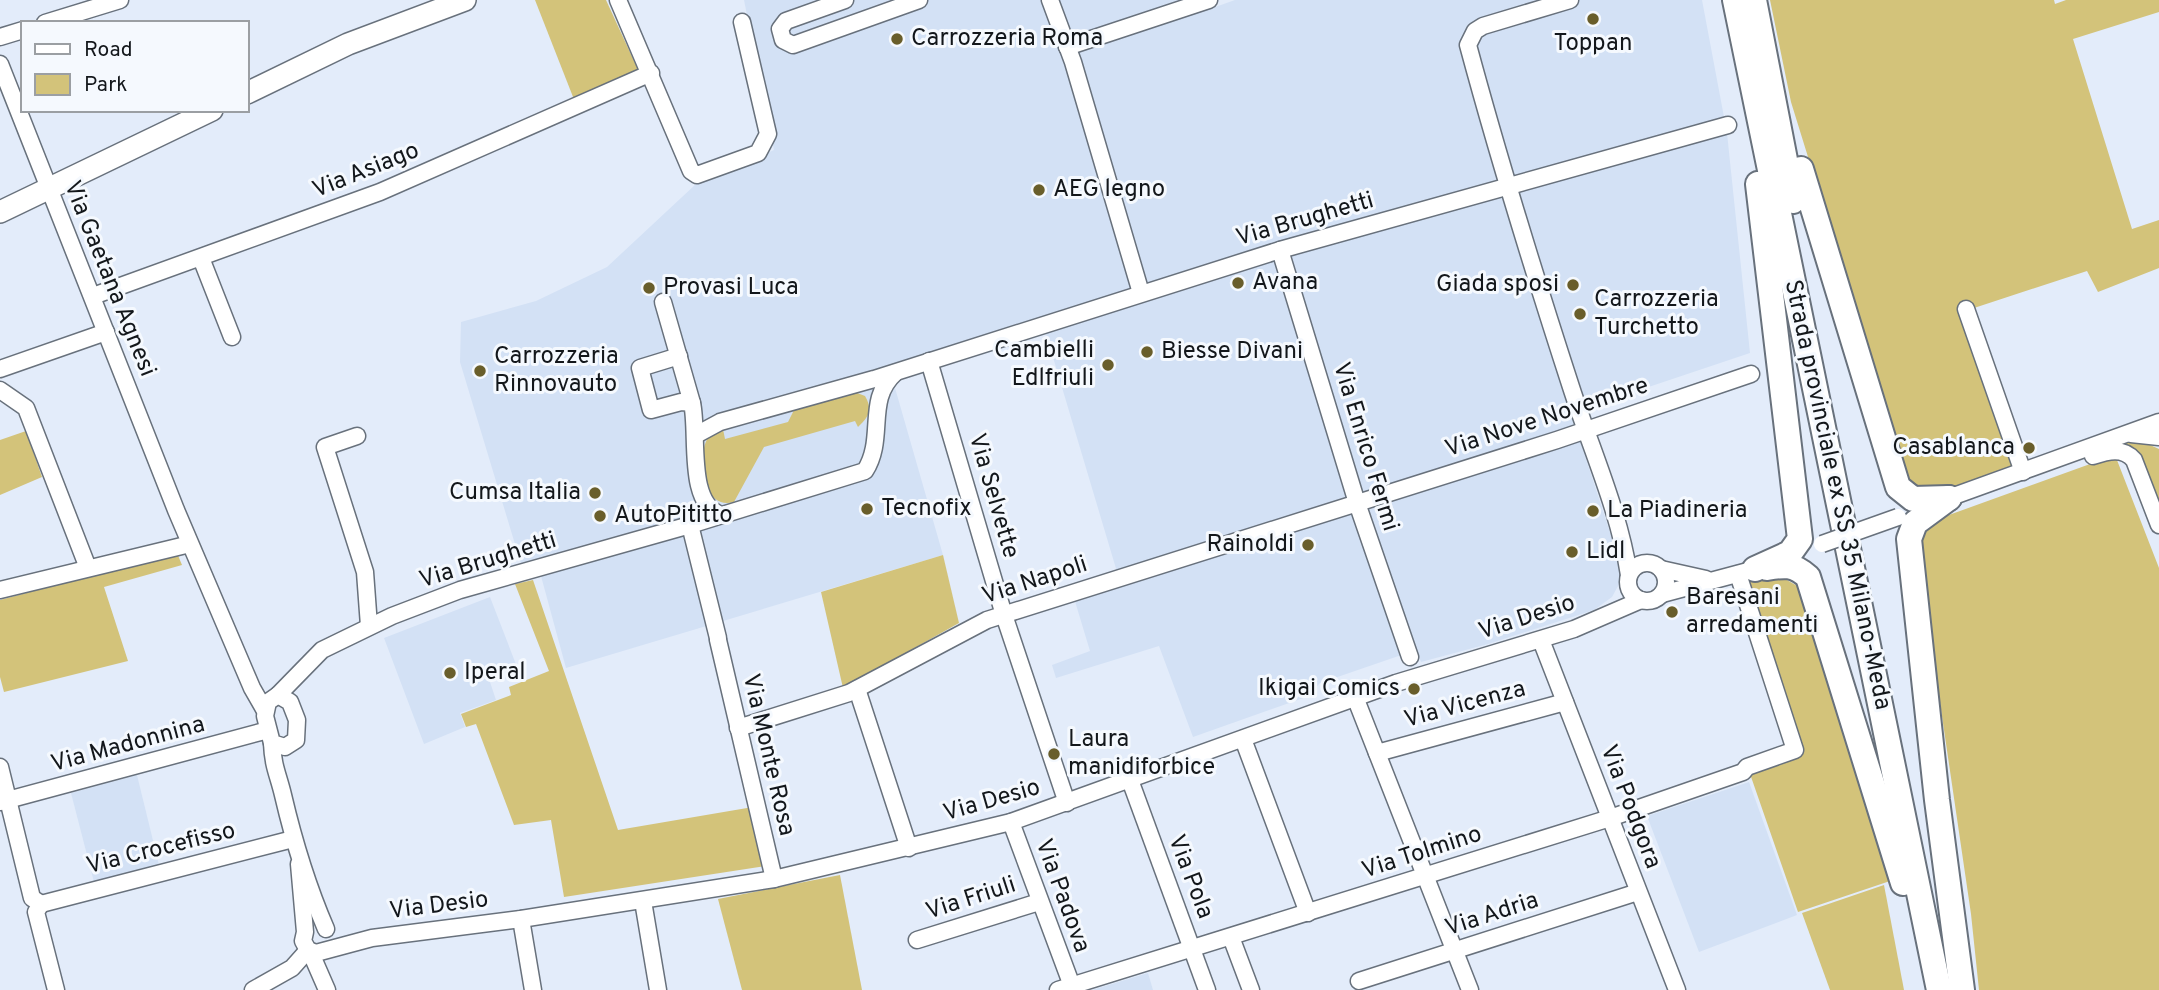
<svg xmlns="http://www.w3.org/2000/svg" width="2159" height="990" viewBox="0 0 2159 990" font-family="Overpass,sans-serif">
  <rect width="100%" height="100%" fill="#e3ecfa"/>
  <!-- built -->
  <g fill="#d3e1f5">
    <path d="M744,0H1199L1204,11L1235,0H1702L1727,133L1750,353L1571,413L1624,575L1612,597L1594,610L1488,644L1421,662L1416,650L1320,683L1309,696L1193,737L1159,646L1056,678L1052,665L1090,651L1074,598L1120,582L1041,317L889,367L943,555L566,668L538,565L521,564L460,362L461,322L536,301L607,267L696,184L774,150Z"/>
    <path d="M490,597L517,667L489,679L496,700L460,713L465,727L424,744L384,638Z"/>
    <path d="M137,775L159,865L94,882L71,793Z"/>
    <path d="M1749,782L1797,915L1699,952L1647,816Z"/>
    <path d="M1148,973L1153,990H1092Z"/>
  </g>
  <!-- green -->
  <g fill="#d3c37a">
    <path d="M535,0H606L640,74L575,102Z"/>
    <path d="M1770,0H2054L2055,4L2066,0H2159V12L2073,39L2132,229L2159,220V268L2098,292L2087,271L1971,309L2015,466L1952,487L1915,488L1908,480L1791,102Z"/>
    <path d="M852,391L865,396C873,410 869,416 858,427L855,421L764,447L734,502C700,512 698,450 708,438C711,434 718,431 723,429L725,439L788,422L795,408Z"/>
    <path d="M26,431L42,477L0,495V440Z"/>
    <path d="M2137,439L2159,449V513L2116,446Z"/>
    <path d="M2115,455L2159,568V990H1979L1971,914L1916,539L1924,524Z"/>
    <path d="M177,553L182,565L104,587L128,661L4,692L0,677V600Z"/>
    <path d="M943,555L959,623L843,688L821,592Z"/>
    <path d="M1766,576H1780L1799,587L1893,880L1798,912L1749,771L1801,752L1745,583Z"/>
    <path d="M533,580L618,830L753,807L765,866L564,897L551,820L514,825L476,724L466,727L461,714L511,695L509,687L549,671L515,584Z"/>
    <path d="M840,875L862,990H742L718,899Z"/>
    <path d="M1884,885L1904,990H1830L1802,913Z"/>
  </g>
  <g fill="none" stroke-linecap="round" stroke-linejoin="round">
    <defs>
      <g id="minor">
        <path d="M618,0L691,171L697,175L758,153L768,134L742,22"/>
        <path d="M845,0L786,21L780,29L783,40L793,45L919,0"/>
        <path d="M1050,0L1073,62L1141,293"/>
        <path d="M1570,0L1483,26L1475,31L1468,45C1499,160 1534,273 1571,387C1591,449 1619,510 1629,575"/>
        <path d="M45,23L120,0"/>
        <path d="M0,37L23,30"/>
        <path d="M1067,47L1209,0"/>
        <path d="M0,64L176,510L252,688L264,709"/>
        <path d="M1280,250L1357,503L1410,657"/>
        <path d="M201,258L232,337"/>
        <path d="M93,296L380,192L651,73"/>
        <path d="M663,302L692,403"/>
        <path d="M1966,309L2023,472"/>
        <path d="M679,356L640,368L651,410L681,402L692,403C699,433 686,503 721,515"/>
        <path d="M929,361L1004,615L1067,803"/>
        <path d="M0,369L106,332"/>
        <path d="M0,390L26,408L88,568"/>
        <path d="M2131,434L2159,437"/>
        <path d="M696,435L720,422L874,379L1280,250L1728,125"/>
        <path d="M357,436L325,447L365,572L369,626"/>
        <path d="M2093,456C2108,451 2123,447 2134,460L2159,525"/>
        <path d="M1940,501L2159,422"/>
        <path d="M690,525L718,638"/>
        <circle cx="1647" cy="582" r="19"/>
        <path d="M1661,569L1706,579"/>
        <path d="M0,590L190,544"/>
        <path d="M1662,594L1748,571"/>
        <path d="M718,640L774,879"/>
        <path d="M1541,640L1677,990"/>
        <path d="M857,689L909,848"/>
        <path d="M278,695L322,650L392,616L460,590L690,525L865,471C886,438 865,400 895,373"/>
        <path d="M278,695L290,702L297,720L296,740L285,747L272,743L265,716L268,702Z"/>
        <path d="M1355,697L1470,990"/>
        <path d="M738,728L849,693L987,620L1557,440L1751,374"/>
        <path d="M1243,739L1308,913"/>
        <path d="M272,743C273,767 278,774 283,795C294,842 307,885 326,929"/>
        <path d="M1377,753L1565,702"/>
        <path d="M0,767L32,898L41,904"/>
        <path d="M1130,780L1207,990"/>
        <path d="M0,802L268,730"/>
        <path d="M1011,822L1072,986"/>
        <path d="M299,864L305,932L303,941L308,950L316,953L372,938L521,919L774,879L1011,822L1396,683L1574,629L1641,600"/>
        <path d="M643,901L658,990"/>
        <path d="M41,904L293,839"/>
        <path d="M41,904L36,912L56,990"/>
        <path d="M521,919L533,990"/>
        <path d="M1231,937L1251,990"/>
        <path d="M917,940L1039,902"/>
        <path d="M310,951L327,990"/>
        <path d="M1359,981L1638,892"/>
        <path d="M253,990L292,968L308,950"/>
        <path d="M1058,990L1610,818L1743,772L1747,767L1795,750L1738,574"/>
      </g>
      <g id="major">
        <path d="M247,93L348,44L465,0"/>
        <path d="M0,212L212,110"/>
      </g>
      <g id="highway">
        <path d="M1735,0L1939,990"/>
        <path d="M1754,0L1793,201"/>
        <path d="M1801,169L1898,487L1913,499L1949,498"/>
        <path d="M1949,498L1915,523L1909,539L1937,800L1962,990"/>
        <path d="M1767,568C1785,565 1794,564 1808,577L1903,883"/>
        <path d="M1755,569L1790,553L1800,539L1758,184"/>
      </g>
    </defs>
    <!-- minor casing -->
    <use href="#minor" stroke="#68717c" stroke-width="19"/>
    <!-- major casing -->
    <use href="#major" stroke="#68717c" stroke-width="24"/>
    <!-- highway casing -->
    <use href="#highway" stroke="#68717c" stroke-width="28"/>
    <!-- minor -->
    <use href="#minor" stroke="#fff" stroke-width="16"/>
    <!-- major -->
    <use href="#major" stroke="#fff" stroke-width="21"/>
    <!-- highway -->
    <use href="#highway" stroke="#fff" stroke-width="24"/>
    <defs>
      <path id="minor-bridge" d="M1822,544L1898,517"/>
    </defs>
    <!-- minor-bridge casing -->
    <use href="#minor-bridge" stroke="#68717c" stroke-width="19" stroke-linecap="butt"/>
    <!-- minor-bridge -->
    <use href="#minor-bridge" stroke="#fff" stroke-width="16"/>
  </g>
  <!-- markers -->
  <g fill="#695e2b" stroke="#f5f9fe" stroke-width="2.5">
    <circle cx="1593" cy="19" r="7"/>
    <circle cx="897" cy="39" r="7"/>
    <circle cx="1039" cy="190" r="7"/>
    <circle cx="1238" cy="283" r="7"/>
    <circle cx="1573" cy="285" r="7"/>
    <circle cx="649" cy="288" r="7"/>
    <circle cx="1580" cy="314" r="7"/>
    <circle cx="1147" cy="352" r="7"/>
    <circle cx="1108" cy="365" r="7"/>
    <circle cx="480" cy="371" r="7"/>
    <circle cx="2029" cy="448" r="7"/>
    <circle cx="595" cy="493" r="7"/>
    <circle cx="867" cy="509" r="7"/>
    <circle cx="1593" cy="511" r="7"/>
    <circle cx="600" cy="516" r="7"/>
    <circle cx="1308" cy="545" r="7"/>
    <circle cx="1572" cy="552" r="7"/>
    <circle cx="1672" cy="612" r="7"/>
    <circle cx="450" cy="673" r="7"/>
    <circle cx="1414" cy="689" r="7"/>
    <circle cx="1054" cy="754" r="7"/>
  </g>
  <g text-anchor="middle" dominant-baseline="central" stroke-width="6" stroke-linejoin="round" paint-order="stroke">
    <!-- poi labels -->
    <g font-size="24" fill="#13171b" stroke="#f5f9fe" text-anchor="start">
      <text x="911" y="39">Carrozzeria Roma</text>
      <text x="1593" y="44" text-anchor="middle">Toppan</text>
      <text x="1053" y="190">AEG legno</text>
      <text x="1252" y="283">Avana</text>
      <text x="1559" y="285" text-anchor="end">Giada sposi</text>
      <text x="663" y="288">Provasi Luca</text>
      <text x="1594" y="300">Carrozzeria<tspan x="1594" dy="28">Turchetto</tspan></text>
      <text x="1094" y="351" text-anchor="end">Cambielli<tspan x="1094" dy="28">Edlfriuli</tspan></text>
      <text x="1161" y="352">Biesse Divani</text>
      <text x="494" y="357">Carrozzeria<tspan x="494" dy="28">Rinnovauto</tspan></text>
      <text x="2015" y="448" text-anchor="end">Casablanca</text>
      <text x="581" y="493" text-anchor="end">Cumsa Italia</text>
      <text x="881" y="509">Tecnofix</text>
      <text x="1607" y="511">La Piadineria</text>
      <text x="614" y="516">AutoPititto</text>
      <text x="1294" y="545" text-anchor="end">Rainoldi</text>
      <text x="1586" y="552">Lidl</text>
      <text x="1686" y="598">Baresani<tspan x="1686" dy="28">arredamenti</tspan></text>
      <text x="464" y="673">Iperal</text>
      <text x="1400" y="689" text-anchor="end">Ikigai Comics</text>
      <text x="1068" y="740">Laura<tspan x="1068" dy="28">manidiforbice</tspan></text>
    </g>
    <!-- street labels -->
    <g font-size="24" fill="#13171b" stroke="#f5f9fe">
      <text transform="translate(366 171) rotate(-22)">Via Asiago</text>
      <text transform="translate(1305 220) rotate(-16)">Via Brughetti</text>
      <text transform="translate(109 279) rotate(68)">Via Gaetana Agnesi</text>
      <text transform="translate(1547 418) rotate(-18)">Via Nove Novembre</text>
      <text transform="translate(1365 447) rotate(73)">Via Enrico Fermi</text>
      <text transform="translate(1837 495) rotate(78)">Strada provinciale ex SS 35 Milano-Meda</text>
      <text transform="translate(993 496) rotate(74)">Via Selvette</text>
      <text transform="translate(488 561) rotate(-17)">Via Brughetti</text>
      <text transform="translate(1035 581) rotate(-18)">Via Napoli</text>
      <text transform="translate(1527 618) rotate(-18)">Via Desio</text>
      <text transform="translate(1465 705) rotate(-15)">Via Vicenza</text>
      <text transform="translate(128 745) rotate(-15)">Via Madonnina</text>
      <text transform="translate(768 755) rotate(77)">Via Monte Rosa</text>
      <text transform="translate(992 801) rotate(-16)">Via Desio</text>
      <text transform="translate(1630 807) rotate(69)">Via Podgora</text>
      <text transform="translate(161 849) rotate(-14)">Via Crocefisso</text>
      <text transform="translate(1422 853) rotate(-18)">Via Tolmino</text>
      <text transform="translate(1190 877) rotate(69)">Via Pola</text>
      <text transform="translate(1062 896) rotate(70)">Via Padova</text>
      <text transform="translate(971 899) rotate(-18)">Via Friuli</text>
      <text transform="translate(439 906) rotate(-7)">Via Desio</text>
      <text transform="translate(1492 915) rotate(-18)">Via Adria</text>
    </g>
  </g>
  <!-- legend -->
  <rect x="21" y="21" width="228" height="91" fill="#f5f9fe" stroke="#9b9fa3" stroke-width="2"/>
  <rect x="35" y="44" width="35" height="10" fill="#ffffff" stroke="#9b9fa3" stroke-width="2"/>
  <text x="84" y="56" font-size="21" fill="#13171b">Road</text>
  <rect x="35" y="74" width="35" height="21" fill="#d3c37a" stroke="#9b9fa3" stroke-width="2"/>
  <text x="84" y="91" font-size="21" fill="#13171b">Park</text>
</svg>
